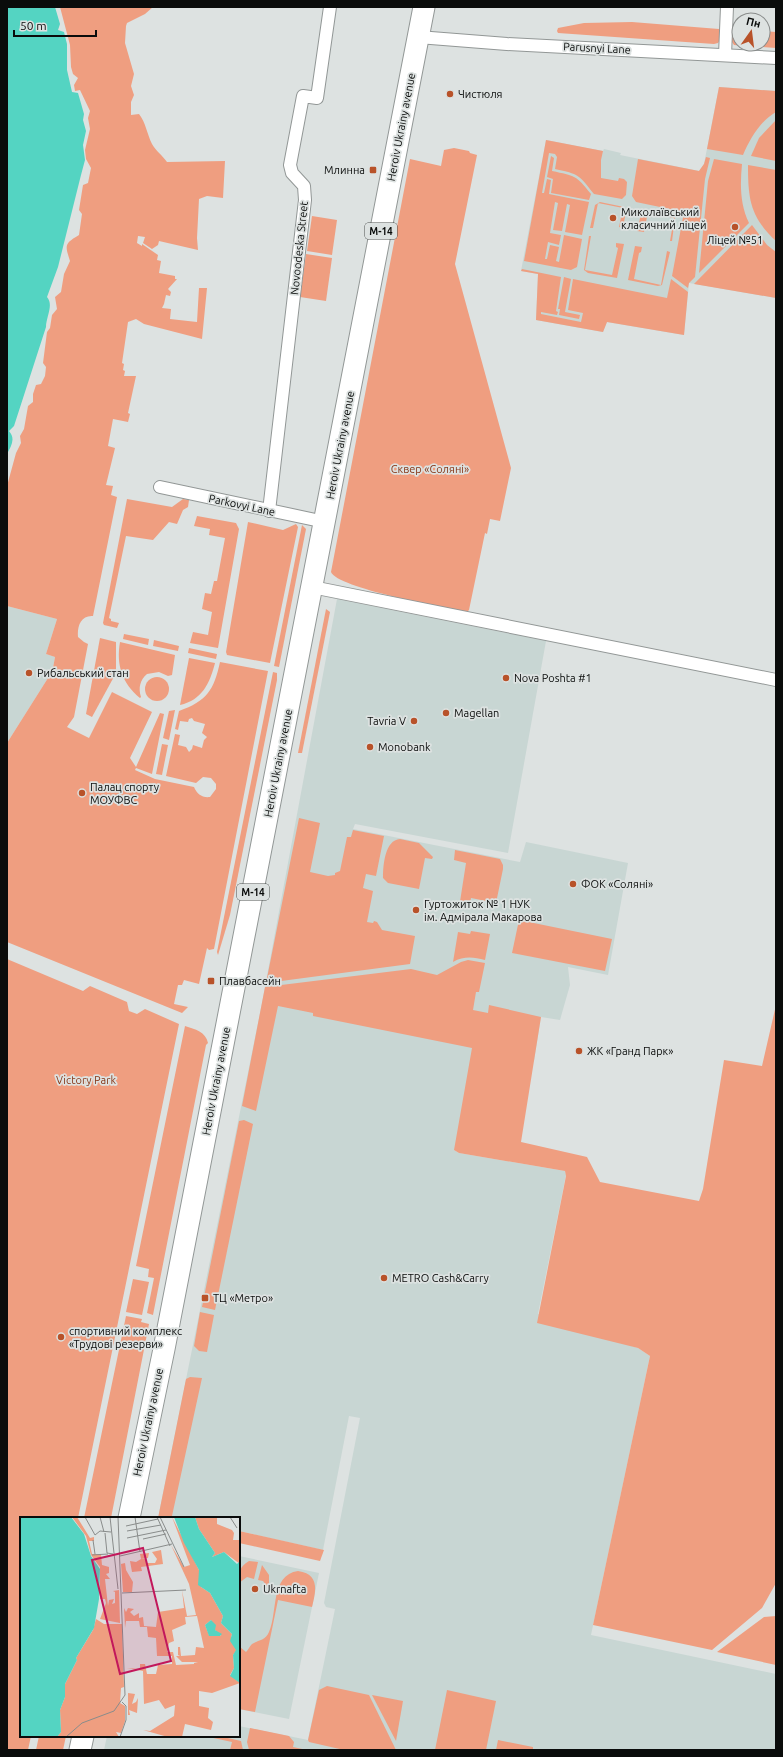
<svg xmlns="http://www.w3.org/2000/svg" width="783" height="1757" viewBox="0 0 783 1757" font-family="Ubuntu,sans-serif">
  <rect width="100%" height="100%" fill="#dde2e1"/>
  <!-- built -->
  <g fill="#c8d6d3">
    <path d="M719,87L776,91V298L689,283L684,335L607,322L603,332L536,320L538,274L521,271L546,140L603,151L604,149L621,153L620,155L699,171L704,164Z"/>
    <path d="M337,599L546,641L508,853L355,824L353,829L520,862L526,842L628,863L608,975L568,967L570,985L560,1020L541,1017L534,1061L454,1150L459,1153L565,1171L566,1175L538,1314L638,1348L650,1356L591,1635L776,1674V1750H104L107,1736H239V1726L308,1740L335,1609L326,1607L324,1603L360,1418L349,1416L323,1550L239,1531V1518H182L159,1513L262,1003Z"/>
    <path d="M7,606L57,619L46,654L55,657L53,668L48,678L7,743Z"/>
    <path d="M239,1556L319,1573L289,1719L239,1709Z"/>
  </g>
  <!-- green -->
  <g fill="#ef9e80">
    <path d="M60,7H153L145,14L127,23L126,26L125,43L134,74L131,86L134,95L131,102V115L139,114C146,123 147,134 152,144C156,151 162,155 167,162L225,161L223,198L207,196L199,199L197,238L198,250L159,241L158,245L152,249L143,243L145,237L138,236L137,243L142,246V244L158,255L157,260L161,261L159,273L175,276V279H177L168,289L171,292L170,296L166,295L164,304L162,308L171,309L170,319L197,322L199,288H207L202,339L144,324L136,319L128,322L122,363L124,364L123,370L125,371L124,376H136L128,413L130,414L128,422L113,419L108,446L115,448L106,485L113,486L111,495L117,497L93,616C81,615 77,626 78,637L84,642L88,644L74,717L67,727L89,738L112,692L152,712L130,758L136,767L160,713L164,714L152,774L136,768L135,770L155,779L194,787C197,794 202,798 210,797L216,789V784L211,778L203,777L196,783L166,776L175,734L180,735L178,745L186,747L189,752L192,749L193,745L202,748L204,740L207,737L202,733L205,724L194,721L192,718L189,719L188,722L180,721L178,730L175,729L179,711C207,701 214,690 220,662L268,671L214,949L209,950L207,948L199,984L184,980L182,985H178L174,1004L188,1007L182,1013L7,942V743L48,678L53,668L55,657L46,654L57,619L7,606V486L16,453L21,443L20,436L24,429L28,406L33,402V394L36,385L41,384L45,376L46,367L43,363L47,332L50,328L52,315L57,309L55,297L61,292L64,274L70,261C65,245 64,244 79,235L82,214L79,210L83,185L88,183L91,168L86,159L85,150L90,129L88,118L90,111L80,90L75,91L74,85L78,78L73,74L71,67L70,45Z"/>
    <path d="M632,22L719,29L721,38L718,43L714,44L558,33L557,31L558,28L584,23Z"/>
    <path d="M738,31L739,44H763V31L776,32V48L734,45L732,42V35Z"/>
    <path d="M719,87L776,91V112C760,121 750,139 743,155L707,149Z"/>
    <path d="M776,120V161L751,156L759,138Z"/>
    <path d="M546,140L603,151L601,160V178L618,181L619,178L624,179L627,182L626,195L622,199L594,194C579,175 579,174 555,169L557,157L555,154L549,153L542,193H544L547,179L551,180L549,194L589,202L582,235L565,232L570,205L567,204L562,231L553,230L558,203L555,202L550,233L561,235L559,245L548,242L545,259H547L550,245L559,247L556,261L559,262L564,235L582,239L577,267L571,270L524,261Z"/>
    <path d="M454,148L469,151L470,153L477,155L455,264L511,468L500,521L490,519L487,534L485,533L469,610L467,612C446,608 337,588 331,572L410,159L441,166L444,150Z"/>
    <path d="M551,156L554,158L552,171C575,176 576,175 591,194L589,200L551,193L553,179L547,177Z"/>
    <path d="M706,157L710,158L705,179L695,277L689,283L688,288L672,276L684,212L636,202L632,196L638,159L699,171L704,164Z"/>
    <path d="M714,159L742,164C740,185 740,204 749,223L699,273L708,181Z"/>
    <path d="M748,165L776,170V241C750,217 748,199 748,165Z"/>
    <path d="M600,202L624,207L626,211L623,228L619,227L623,208L598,203L593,228H590L595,205Z"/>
    <path d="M644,211L673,216L675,218L672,241H670L674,218L648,212L644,232L637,231L641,214Z"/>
    <path d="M312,216L337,220L332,255L307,251Z"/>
    <path d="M752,225L767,245L776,252V298L694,284Z"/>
    <path d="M589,236H591L585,270L612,275L618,248L616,247V243L624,244L617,278L588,273L584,270Z"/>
    <path d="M635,246L642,247L641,252L639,253L634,279L661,285L667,251L670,252L662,285L658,286L628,280Z"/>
    <path d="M306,254L332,258L326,301L300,297Z"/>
    <path d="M522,269L561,277L556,311L558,312L557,315L541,312V314L581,322L583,313L568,310L573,279L667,298L671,279L688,292L684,335L607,322L603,332L536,320L538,274L521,271Z"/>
    <path d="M564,277L571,279L565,312L580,315L579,319L559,315L560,309H558Z"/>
    <path d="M127,499L172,507L183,499L189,500L188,507L183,510L177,524L169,522L153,540L126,536L109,618L111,619V621L119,623L117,628L104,625L103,623Z"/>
    <path d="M197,516L236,523L239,529L218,648L190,643L193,632L208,635L212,612L202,609L205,593L211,594L214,581H217L225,538L209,535L210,529L194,526Z"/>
    <path d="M248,522L283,530L296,524L298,527L270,663L227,655L226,652Z"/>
    <path d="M302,525L306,529L279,667L274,666Z"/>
    <path d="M326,609L330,612L302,753H298Z"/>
    <path d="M124,634L149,639L148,645L123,639Z"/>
    <path d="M100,638L116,642V673L92,717L86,714Z"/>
    <path d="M154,640L179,646L178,651L153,646Z"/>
    <path d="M120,642L175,655L172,675L168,676L159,672L147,674C140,680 138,688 141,697L140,698C122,683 116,665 120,642Z"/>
    <path d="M189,648L217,654L216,659L188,653Z"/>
    <path d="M189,658L215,663C210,683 202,700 180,705Z"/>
    <path d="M273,672L277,673V680L230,915L218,955L217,952Z"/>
    <circle cx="157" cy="689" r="12"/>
    <path d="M175,710L169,740L163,738L169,711Z"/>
    <path d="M162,744L168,745L162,775L156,774Z"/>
    <path d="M299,818L320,823L310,872L328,876L335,875V873L340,871L347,837H351L353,830L384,836L376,876L366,874L363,888L373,891L367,922L373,923L374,921L377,922L382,930L415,936L410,964L266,983Z"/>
    <path d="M400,839L419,843L433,857L432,859L425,858L419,889L388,883L383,878C383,865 385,840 400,839Z"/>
    <path d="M455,850L500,859L503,865V869L496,903L471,898L469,909L459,908L466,863L454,860Z"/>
    <path d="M519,920L612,939L605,971L512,953Z"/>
    <path d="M471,931L490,934L485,960C473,957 464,956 453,962L458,932L470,934Z"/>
    <path d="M7,959L83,991L90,986L127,1002L129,1011L137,1014L145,1009L179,1024L78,1518H21V1736H31L28,1750H7Z"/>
    <path d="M468,960L485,963L479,992H476L473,1010L488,1013L489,1005L541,1017L521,1142L587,1157L600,1182L699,1201L703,1189L724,1060L762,1066L776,1005V1583L762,1608L712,1650L593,1625L650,1356L638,1348L537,1323L566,1176L565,1171L459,1153L454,1150L472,1048L313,1016V1013L278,1006L256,1111L242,1106L265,987L411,969L437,975L461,962Z"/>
    <path d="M185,1026C195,1029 206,1032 208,1043L206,1045L153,1315L147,1313L154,1278L148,1277L149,1269L136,1266Z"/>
    <path d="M244,1120L253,1124L215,1310L202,1307L239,1121Z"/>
    <path d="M133,1279L149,1282L142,1315L126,1312Z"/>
    <path d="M200,1312L214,1315L207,1352L199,1351L194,1346Z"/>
    <path d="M126,1316L142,1319L141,1322L149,1324L111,1518H84Z"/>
    <path d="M190,1377L202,1378L172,1516L182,1518H158L186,1379Z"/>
    <path d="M239,1531L324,1550L320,1561L239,1543Z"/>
    <path d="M249,1561L258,1562L254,1579L247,1577L239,1583C239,1572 239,1567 249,1561Z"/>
    <path d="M262,1565L269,1575V1589L263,1581L258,1580Z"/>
    <path d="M298,1571C320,1574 316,1591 312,1607L278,1600L255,1712L239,1709V1649L240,1647L246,1652C248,1650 250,1646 252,1644C258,1640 265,1641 269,1632C278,1612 270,1575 298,1571Z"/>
    <path d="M776,1616V1665L717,1652L764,1617Z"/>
    <path d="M327,1686L369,1695L396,1750H344L309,1742L308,1740L319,1690Z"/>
    <path d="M447,1690L496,1701L486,1750H435Z"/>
    <path d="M372,1695L403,1701L396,1741Z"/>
    <path d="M250,1728L289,1736L294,1742L293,1747L307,1750H249L247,1742Z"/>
    <path d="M39,1736H66L63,1750H36Z"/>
    <path d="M204,1736H219L241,1741L243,1750H230L232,1742Z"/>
    <path d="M498,1740L533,1747V1750H496Z"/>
  </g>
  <!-- water -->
  <path fill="#54d4c2" d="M7,7H55L60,24L58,30L64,32L67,44V70L72,92L78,93L84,114L83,120L86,131L83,145L85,160L81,175L58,267L47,297C54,305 46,317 46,327L14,426L9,431C16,439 11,446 7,454Z"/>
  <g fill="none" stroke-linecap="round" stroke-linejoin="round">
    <defs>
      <g id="street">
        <path d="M418,37L507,44L776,58"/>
        <path d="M725,55L727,7"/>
        <path d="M160,487L325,522"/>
        <path d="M269,511L305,200L304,186L292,173L290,165L303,96L317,98L330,7"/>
        <path d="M312,587L776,680"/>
      </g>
      <g id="highway">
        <path d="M129,1518L164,1349L424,7"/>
        <path d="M80,1750L83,1736"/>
      </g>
    </defs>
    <!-- street casing -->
    <use href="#street" stroke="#929796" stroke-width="14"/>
    <!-- highway casing -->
    <use href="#highway" stroke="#929796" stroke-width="23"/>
    <!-- street -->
    <use href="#street" stroke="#fff" stroke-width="12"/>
    <!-- highway -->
    <use href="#highway" stroke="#fff" stroke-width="21"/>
  </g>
  <!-- markers -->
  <g fill="#b85229" stroke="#dde2e1" stroke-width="1.5">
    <circle cx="450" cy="94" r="4"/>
    <rect x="369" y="166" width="8" height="8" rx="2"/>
    <circle cx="613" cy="218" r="4"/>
    <circle cx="735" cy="227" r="4"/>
    <circle cx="29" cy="673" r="4"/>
    <circle cx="506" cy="678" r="4"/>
    <circle cx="446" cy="713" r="4"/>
    <circle cx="414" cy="721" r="4"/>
    <circle cx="370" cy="747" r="4"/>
    <circle cx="82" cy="793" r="4"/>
    <circle cx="573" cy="884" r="4"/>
    <circle cx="416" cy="910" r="4"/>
    <rect x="207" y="977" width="8" height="8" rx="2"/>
    <circle cx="579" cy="1051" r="4"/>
    <circle cx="384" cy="1278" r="4"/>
    <rect x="201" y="1294" width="8" height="8" rx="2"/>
    <circle cx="61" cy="1337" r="4"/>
    <circle cx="255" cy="1589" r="4"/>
  </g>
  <g text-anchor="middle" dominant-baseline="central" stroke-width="3.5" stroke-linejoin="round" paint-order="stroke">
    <!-- shield labels -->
    <g fill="#dde2e1" stroke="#494c4b" stroke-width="1">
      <rect x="365" y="223" width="32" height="16" rx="3"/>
      <rect x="237" y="884" width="32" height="16" rx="3"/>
    </g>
    <g font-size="10" font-weight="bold" fill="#0a0c0b">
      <text x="381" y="231">М-14</text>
      <text x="253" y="892">М-14</text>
    </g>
    <!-- street labels -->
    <g font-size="11" fill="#0a0c0b" stroke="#dde2e1">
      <text transform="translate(597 48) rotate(3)">Parusnyi Lane</text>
      <text transform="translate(401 127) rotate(-79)">Heroiv Ukrainy avenue</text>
      <text transform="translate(299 248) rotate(-84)">Novoodeska Street</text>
      <text transform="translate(340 445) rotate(-79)">Heroiv Ukrainy avenue</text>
      <text transform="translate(242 505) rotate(12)">Parkovyi Lane</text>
      <text transform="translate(278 763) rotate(-79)">Heroiv Ukrainy avenue</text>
      <text transform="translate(216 1081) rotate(-79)">Heroiv Ukrainy avenue</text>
      <text transform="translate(148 1422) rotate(-78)">Heroiv Ukrainy avenue</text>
    </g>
    <!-- poi labels -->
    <g font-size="11" fill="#0a0c0b" stroke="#dde2e1" text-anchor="start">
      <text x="458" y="94">Чистюля</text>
      <text x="365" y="170" text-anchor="end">Млинна</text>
      <text x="621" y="212">Миколаївський<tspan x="621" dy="13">класичний ліцей</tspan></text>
      <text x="735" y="240" text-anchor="middle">Ліцей №51</text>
      <text x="37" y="673">Рибальський стан</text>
      <text x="514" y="678">Nova Poshta #1</text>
      <text x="454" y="713">Magellan</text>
      <text x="406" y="721" text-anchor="end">Tavria V</text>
      <text x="378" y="747">Monobank</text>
      <text x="90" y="787">Палац спорту<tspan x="90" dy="13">МОУФВС</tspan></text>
      <text x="581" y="884">ФОК «Соляні»</text>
      <text x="424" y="904">Гуртожиток № 1 НУК<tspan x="424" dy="13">ім. Адмірала Макарова</tspan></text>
      <text x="219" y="981">Плавбасейн</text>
      <text x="587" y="1051">ЖК «Гранд Парк»</text>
      <text x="392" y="1278">METRO Cash&amp;Carry</text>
      <text x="213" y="1298">ТЦ «Метро»</text>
      <text x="69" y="1331">спортивний комплекс<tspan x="69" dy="13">«Трудові резерви»</tspan></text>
      <text x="263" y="1589">Ukrnafta</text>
    </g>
    <!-- park labels -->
    <g font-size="11" fill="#863718" stroke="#dde2e1">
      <text x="430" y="469">Сквер «Соляні»</text>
      <text x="86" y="1080">Victory Park</text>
    </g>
  </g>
  <!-- overview -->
  <g transform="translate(20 1517)">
    <rect width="220" height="220" fill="#dde2e1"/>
    <path d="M52,0H57L70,21L74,20V24H69L72,37H81L82,48L89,50V56L86,57L90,62H85L88,89L89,83L94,82L92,87L95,86V75L93,74L99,73L100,106L80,102L86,86L85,82H80V50L71,38L66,19ZM152,0L179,53L181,70L190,76L203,99L201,106L212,117L211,121L217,133L213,138L214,151L210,158L220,166L192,176L179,174V189L189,191L188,201L193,205L191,213L165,207L162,220H148L123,213L130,214L154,199L155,188L145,192L139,183L124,187L123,154L107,151L120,152V147H125L127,157H136L138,148L152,147V139H137L136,121L128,120L127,110H120L119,104H106L105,111L104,91L106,95L108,91L114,92L110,95L114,99L119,96V101L123,100L124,109L136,110L138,95L164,91L162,73L167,99L176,98L169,67L151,28L164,50L170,48ZM177,99L184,131L176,130L175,138L161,139L160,130H158V138L160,139H156L162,145H178L174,146V152V147L156,148L153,135H147L149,126L154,124L152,113L166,107L165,100ZM191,103L195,113L201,118L200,119L189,118L185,108ZM175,0H197V7L212,13L214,16L213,23H220V47L204,35L192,40L195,36L179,12ZM141,33L143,47L121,50L122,54L112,55L110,44L116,45L121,42L120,37L129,36L128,41L121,42H126L127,46H135L137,42L132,35ZM105,46L106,53L113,65L112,75H103L101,47ZM76,102L84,107H102L104,170L101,171L100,186L105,189V204L101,216L96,215L99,220H37L41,215L40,193L45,180V167L57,143L56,141L73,113ZM108,176L115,177L112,187L116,185L118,181L117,196L109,193L110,198H108Z" fill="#ef9e80" fill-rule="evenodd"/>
    <path d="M0,0H51L64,17L71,39L80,52L79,82L74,111L56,141L57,143L45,167V180L40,193L41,215L37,220H0ZM154,0H175L179,12L195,36L192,40L204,35L217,47L219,45L220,166L210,159L214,151L213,138L216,133L210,124L212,117L201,106L203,99L190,76L178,68L179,53L164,26ZM191,103L196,108L195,113L202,117L200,119H189L185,108Z" fill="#54d4c2"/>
    <path fill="none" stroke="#898c8b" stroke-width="1" d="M65,0L75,18L80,14L91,15M80,0L84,15M90,0L98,72M115,0L120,35M137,0L150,29M140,0L164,50M210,0L217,11M106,9L138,2M107,14L141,8M85,16L87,36L93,37M107,21L146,13M123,22L146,17M73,23L75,37M72,38L88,37M100,39L152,27M102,76L166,73M46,220L62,206L94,194L105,178L98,0M100,220L106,203V189L102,185"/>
    <path fill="#c2185b" fill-opacity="0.15" stroke="#c2185b" stroke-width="2" d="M123,31L151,144L100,157L72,43Z"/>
    <rect width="220" height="220" fill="none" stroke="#0a0c0b" stroke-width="2"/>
  </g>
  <!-- border -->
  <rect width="783" height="1757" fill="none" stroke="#0a0c0b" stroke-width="16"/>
  <!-- north arrow -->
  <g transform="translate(751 32) rotate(14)"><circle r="19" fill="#dde2e1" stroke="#898c8b"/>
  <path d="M0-3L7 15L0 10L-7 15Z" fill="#b85229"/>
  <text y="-6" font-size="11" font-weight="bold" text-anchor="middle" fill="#0a0c0b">Пн</text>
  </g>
  <!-- scale -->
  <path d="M14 30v6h82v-6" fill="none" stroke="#0a0c0b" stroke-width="2"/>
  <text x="20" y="30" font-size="12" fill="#0a0c0b" stroke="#dde2e1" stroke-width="3" paint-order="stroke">50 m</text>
</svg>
